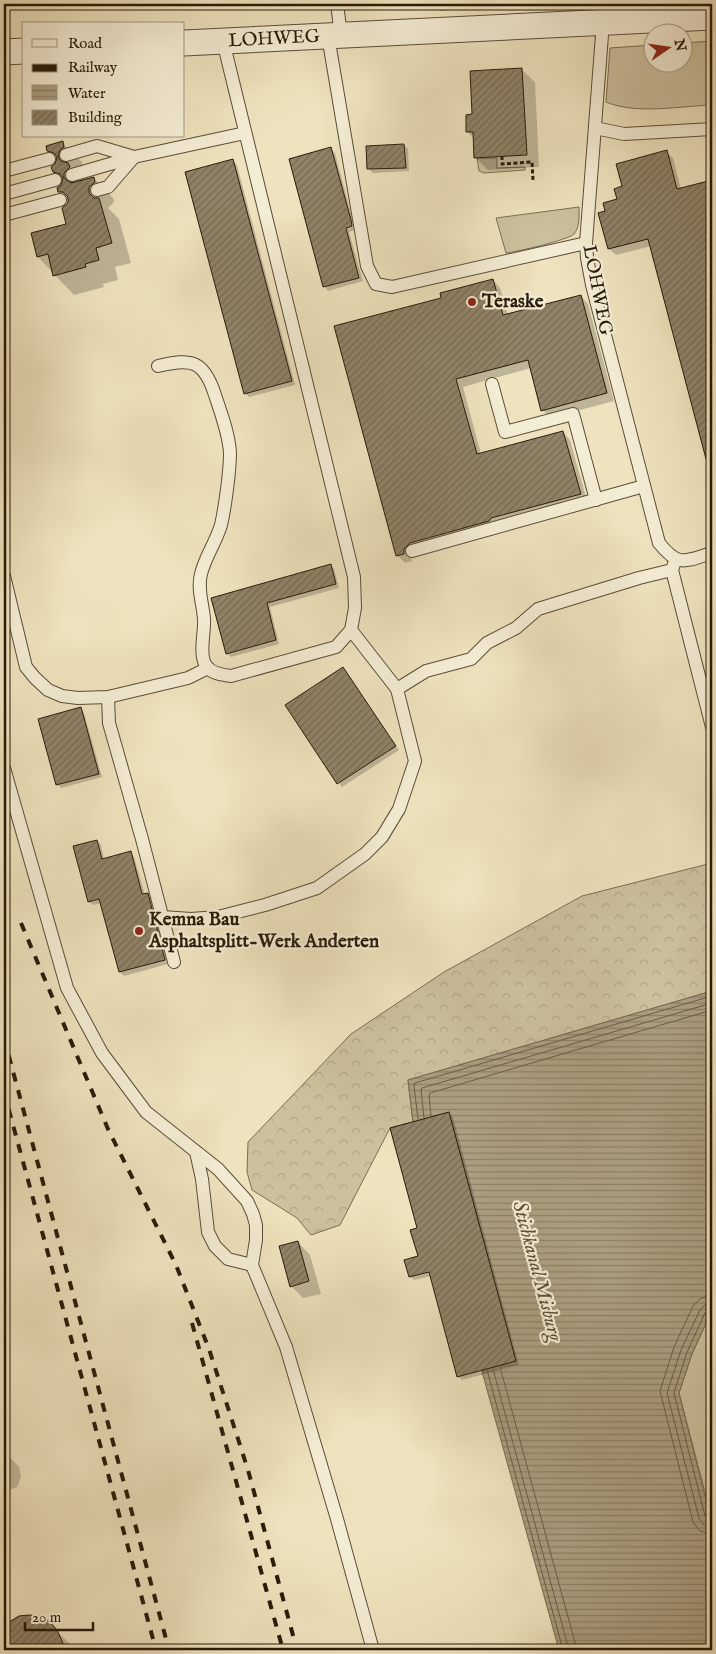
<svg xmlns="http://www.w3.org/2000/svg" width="716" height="1654" viewBox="0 0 716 1654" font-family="'IM FELL English',serif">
  <defs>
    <pattern id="forest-crowns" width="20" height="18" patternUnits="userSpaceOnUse" patternTransform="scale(1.25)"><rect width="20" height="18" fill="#ccc19f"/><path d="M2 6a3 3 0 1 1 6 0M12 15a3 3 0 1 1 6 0" fill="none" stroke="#afa588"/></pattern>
    <pattern id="water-rules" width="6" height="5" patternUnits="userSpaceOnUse" patternTransform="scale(1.25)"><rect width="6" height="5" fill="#ab9f81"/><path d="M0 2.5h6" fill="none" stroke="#8b8168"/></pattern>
    <pattern id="building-hatch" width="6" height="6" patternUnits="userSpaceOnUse" patternTransform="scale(1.25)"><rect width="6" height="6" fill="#8f8368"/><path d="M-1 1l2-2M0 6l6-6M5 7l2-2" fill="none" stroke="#756a54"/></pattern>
  </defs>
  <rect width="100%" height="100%" fill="#eee3be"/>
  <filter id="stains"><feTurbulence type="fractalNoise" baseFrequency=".004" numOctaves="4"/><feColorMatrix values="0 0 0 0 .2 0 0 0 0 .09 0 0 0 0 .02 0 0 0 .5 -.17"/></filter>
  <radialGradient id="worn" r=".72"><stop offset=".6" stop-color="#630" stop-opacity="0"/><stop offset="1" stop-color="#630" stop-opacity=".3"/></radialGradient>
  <!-- grass -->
  <g fill="#ccc19f" stroke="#7a6e54">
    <path d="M439,4H565L440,10Z"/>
    <path d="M712,41V105C679,106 637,115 606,102L610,48L653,45L654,62H684V43Z"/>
    <path d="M477,158H497V168L525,167V170L484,173L479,171Z"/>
    <path d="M579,207C579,216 580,227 574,234C568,240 516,252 506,253L496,218Z"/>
    <path d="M712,1310V1519L679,1393L692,1354Z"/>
  </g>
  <!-- forest -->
  <path fill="url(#forest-crowns)" stroke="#7a6e54" d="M712,863V991L408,1080L413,1122L390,1128L340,1225L311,1235L297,1218L252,1190L247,1172L248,1142L351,1034L444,972L582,896Z"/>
  <!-- water -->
  <path fill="url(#water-rules)" stroke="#776a51" d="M712,991V1310L692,1354L679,1393L712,1524V1650H559L413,1122L408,1080Z"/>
  <!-- shadow -->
  <g fill="#0003">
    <path d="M522,70L535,82L539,167L488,170L475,157L474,139L468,132L473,115Z"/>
    <path d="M62,143L82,162L83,167L78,174L85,181L94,178L113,198L114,202L108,208L119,219L131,263L115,267L118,280L103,284L104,287L74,295L38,257L33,234L68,225L69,201L59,192L63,181L54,172L58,160L48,150Z"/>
    <path d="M404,145L408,149L409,171L373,173L369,169Z"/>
    <path d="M331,149L335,153L354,225L355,230L349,232L363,281L328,291L325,287L290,160Z"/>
    <path d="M666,152L673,158L681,189L712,181V477L651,246L616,255L609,249L618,200L624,187Z"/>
    <path d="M233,161L237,165L295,385L249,397L245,393Z"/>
    <path d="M493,280L500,288L508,315L581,296L588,304L614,401L550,418L543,410L531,368L463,387L481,454L563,432L570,440L587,501L411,556L412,561L405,563L397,555L443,299Z"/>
    <path d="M330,565L334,569L339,588L270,607L279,644L231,657L227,653L213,599Z"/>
    <path d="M712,629V652L706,631Z"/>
    <path d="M343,668L399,750L342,787L287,705Z"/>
    <path d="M80,709L84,713L102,777L61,788L57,784Z"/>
    <path d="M97,841L101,845L104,860L131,853L134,857L145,895L147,894L151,898L168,964L124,976L120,972L101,903L93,905L89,901Z"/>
    <path d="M449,1113L453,1117L519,1365L462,1380L458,1376L431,1276L414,1280L410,1276L419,1257L418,1229Z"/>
    <path d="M298,1242L310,1255L321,1294L303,1298L291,1286Z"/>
    <path d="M4,1409L10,1431L4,1433Z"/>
    <path d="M4,1451L19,1467L21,1477L17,1487L4,1492Z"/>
    <path d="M49,1623L69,1643L72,1650H4V1631L7,1625Z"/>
  </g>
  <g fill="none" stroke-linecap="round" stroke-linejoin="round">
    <!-- shore -->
    <g stroke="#6a5d46" stroke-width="1">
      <path d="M431,1116L429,1096L430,1093L712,1010"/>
      <path d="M424,1118L421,1090L422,1088L712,1003"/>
      <path d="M418,1119L414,1086L415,1083L712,996"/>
      <path d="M712,1296L701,1298L693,1306L674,1347L660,1391L693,1522L700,1531L712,1534"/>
      <path d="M712,1303L705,1305L700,1310L681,1350L667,1393L699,1518L704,1525L712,1526"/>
      <path d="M712,1310H708L705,1313L687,1352L674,1393L705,1516L708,1519L712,1520"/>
      <path d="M500,1367L577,1650"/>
      <path d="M493,1369L569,1650"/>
      <path d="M487,1370L563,1650"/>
    </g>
  </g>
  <!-- building -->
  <g fill="url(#building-hatch)" stroke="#281b0a">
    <path d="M522,68L527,155L474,158L473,132H466V115L472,114L470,71Z"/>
    <path d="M63,141L64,147L60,150L58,157L61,161L68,163L70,167L64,173V178L71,183L94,177L95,182L89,187V193L94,198H99L112,243L96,248L99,260L85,264L86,267L53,276L48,254L37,257L31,233L66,224L62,208L68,203V197L63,192H58L57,188L61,185L63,178L60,174L53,172L51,167L55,164L57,157L54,153L47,151L46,146Z"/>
    <path d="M404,144L406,168L367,169L366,146Z"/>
    <path d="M331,147L351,220L352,226L346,228L359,278L323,287L289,159Z"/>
    <path d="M667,150L677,189L712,180V458L706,459L648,239L608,249L598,213L605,211L603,203L617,199L614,189L622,186L616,164Z"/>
    <path d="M233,159L292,381L244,394L185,172Z"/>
    <path d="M493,279L503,315L581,295L607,393L541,411L528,360L456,379L477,454L563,431L581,494L491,518L489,521L410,543L404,549V554L396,556L334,326L441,298L440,293Z"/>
    <path d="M331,564L336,584L267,603L276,640L226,654L211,598Z"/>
    <path d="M343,667L396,746L337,784L285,705Z"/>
    <path d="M81,707L99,774L56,785L38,719Z"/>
    <path d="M97,840L102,859L131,851L142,894L148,893L165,960L119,972L99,899L88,902L73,846Z"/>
    <path d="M449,1112L516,1361L457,1377L429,1272L409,1277L404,1260L418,1256L410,1230L417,1228L390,1128Z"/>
    <path d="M298,1241L309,1281L290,1287L279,1246Z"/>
    <path d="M29,1615L40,1616L50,1622L57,1630L66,1650H4V1627L9,1622L19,1616Z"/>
  </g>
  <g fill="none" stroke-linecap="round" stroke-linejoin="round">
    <defs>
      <g id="lane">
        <path d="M337,4L341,35"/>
        <path d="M603,22L586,243L587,258L592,285L659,543C679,568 685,561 712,553"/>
        <path d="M328,36L367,266L376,284L392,287L586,243"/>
        <path d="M595,128L624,134L712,129"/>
        <path d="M66,155L97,146L134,157L245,133"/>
        <path d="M4,171L49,159"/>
        <path d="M72,175L134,157L108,187L97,190"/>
        <path d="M4,194L55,180"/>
        <path d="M4,215L60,200"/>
        <path d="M158,366C191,358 204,360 215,395C221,413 229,434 230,453C230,471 225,508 221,525C216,542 205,557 201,574C197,589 203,604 204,619C205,633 198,656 207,667C213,674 223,675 231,676L336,647L351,630L355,608L354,577L223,41"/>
        <path d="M492,384L505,432L573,414L596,500"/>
        <path d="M412,551L644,486"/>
        <path d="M674,564L672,570L712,727"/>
        <path d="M4,576L26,667L35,678L48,690L62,696L78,698L108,697L188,678L208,668"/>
        <path d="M351,630L397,689L426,671L471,659L487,643L516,628L538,609L639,578L672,570"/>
        <path d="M108,697L109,723L142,839L174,962"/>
        <path d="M4,768L67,988L102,1053L146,1112L218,1169L247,1201L253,1214L256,1225V1240L252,1265L286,1347L337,1519L373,1650"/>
        <path d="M162,917L191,919L218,917L265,905L317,888L365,854L382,837L399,809L415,761L397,689"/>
        <path d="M196,1152L202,1179L208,1232L215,1246L228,1259L252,1265"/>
      </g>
      <g id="street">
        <path d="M184,43L712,17"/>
        <path d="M4,52L24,51"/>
      </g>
    </defs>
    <!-- lane casing -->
    <use href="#lane" stroke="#5a4d37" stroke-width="14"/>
    <!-- street casing -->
    <use href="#street" stroke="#5a4d37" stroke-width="27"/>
    <!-- path -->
    <path stroke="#281b0a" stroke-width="3" stroke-dasharray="4 2.5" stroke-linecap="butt" d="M502,156V164L532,162L533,180"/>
    <!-- lane -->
    <use href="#lane" stroke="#f4edd5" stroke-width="12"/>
    <!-- street -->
    <use href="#street" stroke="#f4edd5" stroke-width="25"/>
    <!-- rail -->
    <g stroke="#281b0a" stroke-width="4" stroke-dasharray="9 9" stroke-linecap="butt">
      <path d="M21,923L108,1129L176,1265L209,1349L248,1470L297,1650"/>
      <path d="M4,1038L169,1650"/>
      <path d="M4,1092L156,1650"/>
      <path d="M192,1323L283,1650"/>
    </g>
  </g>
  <!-- markers -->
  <g fill="#8f2418" stroke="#f4edd5" stroke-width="2">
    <circle cx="472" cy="302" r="5"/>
    <circle cx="139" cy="931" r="5"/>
  </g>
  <g text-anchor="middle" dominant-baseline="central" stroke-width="4.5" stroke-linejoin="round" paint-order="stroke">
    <!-- street labels -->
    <g font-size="19" fill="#281b0a" stroke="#f4edd5">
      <text transform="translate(274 39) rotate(-3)">LOHWEG</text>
      <text transform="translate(597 290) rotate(79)">LOHWEG</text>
    </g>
    <!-- poi labels -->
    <g font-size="19" font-weight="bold" fill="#281b0a" stroke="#f4edd5" text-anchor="start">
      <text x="482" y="302">Teraske</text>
      <text x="149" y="920">Kemna Bau<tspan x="149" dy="22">Asphaltsplitt-Werk Anderten</tspan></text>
    </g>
    <!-- water labels -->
    <g font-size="20" font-style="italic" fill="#5c503a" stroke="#f4edd5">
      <text transform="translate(537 1271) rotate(75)">Stichkanal Misburg</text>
    </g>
  </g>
  <!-- margin -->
  <rect width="716" height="1654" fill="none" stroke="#eee3be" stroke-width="20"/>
  <rect x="5" y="5" width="706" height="1644" fill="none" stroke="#281b0a" stroke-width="2.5"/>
  <rect x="10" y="10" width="696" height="1634" fill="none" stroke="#281b0a"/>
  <!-- legend -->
  <rect x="22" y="22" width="162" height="115" fill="#f4edd5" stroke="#a29984"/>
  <rect x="32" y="39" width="25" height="8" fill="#f4edd5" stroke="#a29984"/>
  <text x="68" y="48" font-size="15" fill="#281b0a">Road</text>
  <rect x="32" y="64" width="25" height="8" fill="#281b0a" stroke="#a29984"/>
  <text x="68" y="72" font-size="15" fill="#281b0a">Railway</text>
  <rect x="32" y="85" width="25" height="15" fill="url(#water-rules)" stroke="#a29984"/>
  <text x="68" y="98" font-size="15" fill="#281b0a">Water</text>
  <rect x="32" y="110" width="25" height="15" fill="url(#building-hatch)" stroke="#a29984"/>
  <text x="68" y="122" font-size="15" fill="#281b0a">Building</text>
  <!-- north arrow -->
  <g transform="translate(668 48) rotate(77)"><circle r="24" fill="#f4edd5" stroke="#a29984"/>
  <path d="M0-4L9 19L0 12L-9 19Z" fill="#8f2418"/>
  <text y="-8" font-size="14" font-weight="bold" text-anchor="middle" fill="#281b0a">N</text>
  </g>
  <!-- scale -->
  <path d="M25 1622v8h68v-8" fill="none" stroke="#281b0a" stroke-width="2.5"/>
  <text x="32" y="1622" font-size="15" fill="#281b0a" stroke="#f4edd5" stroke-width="4" paint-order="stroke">20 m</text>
  <rect width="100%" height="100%" filter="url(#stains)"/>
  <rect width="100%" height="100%" fill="url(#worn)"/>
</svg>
